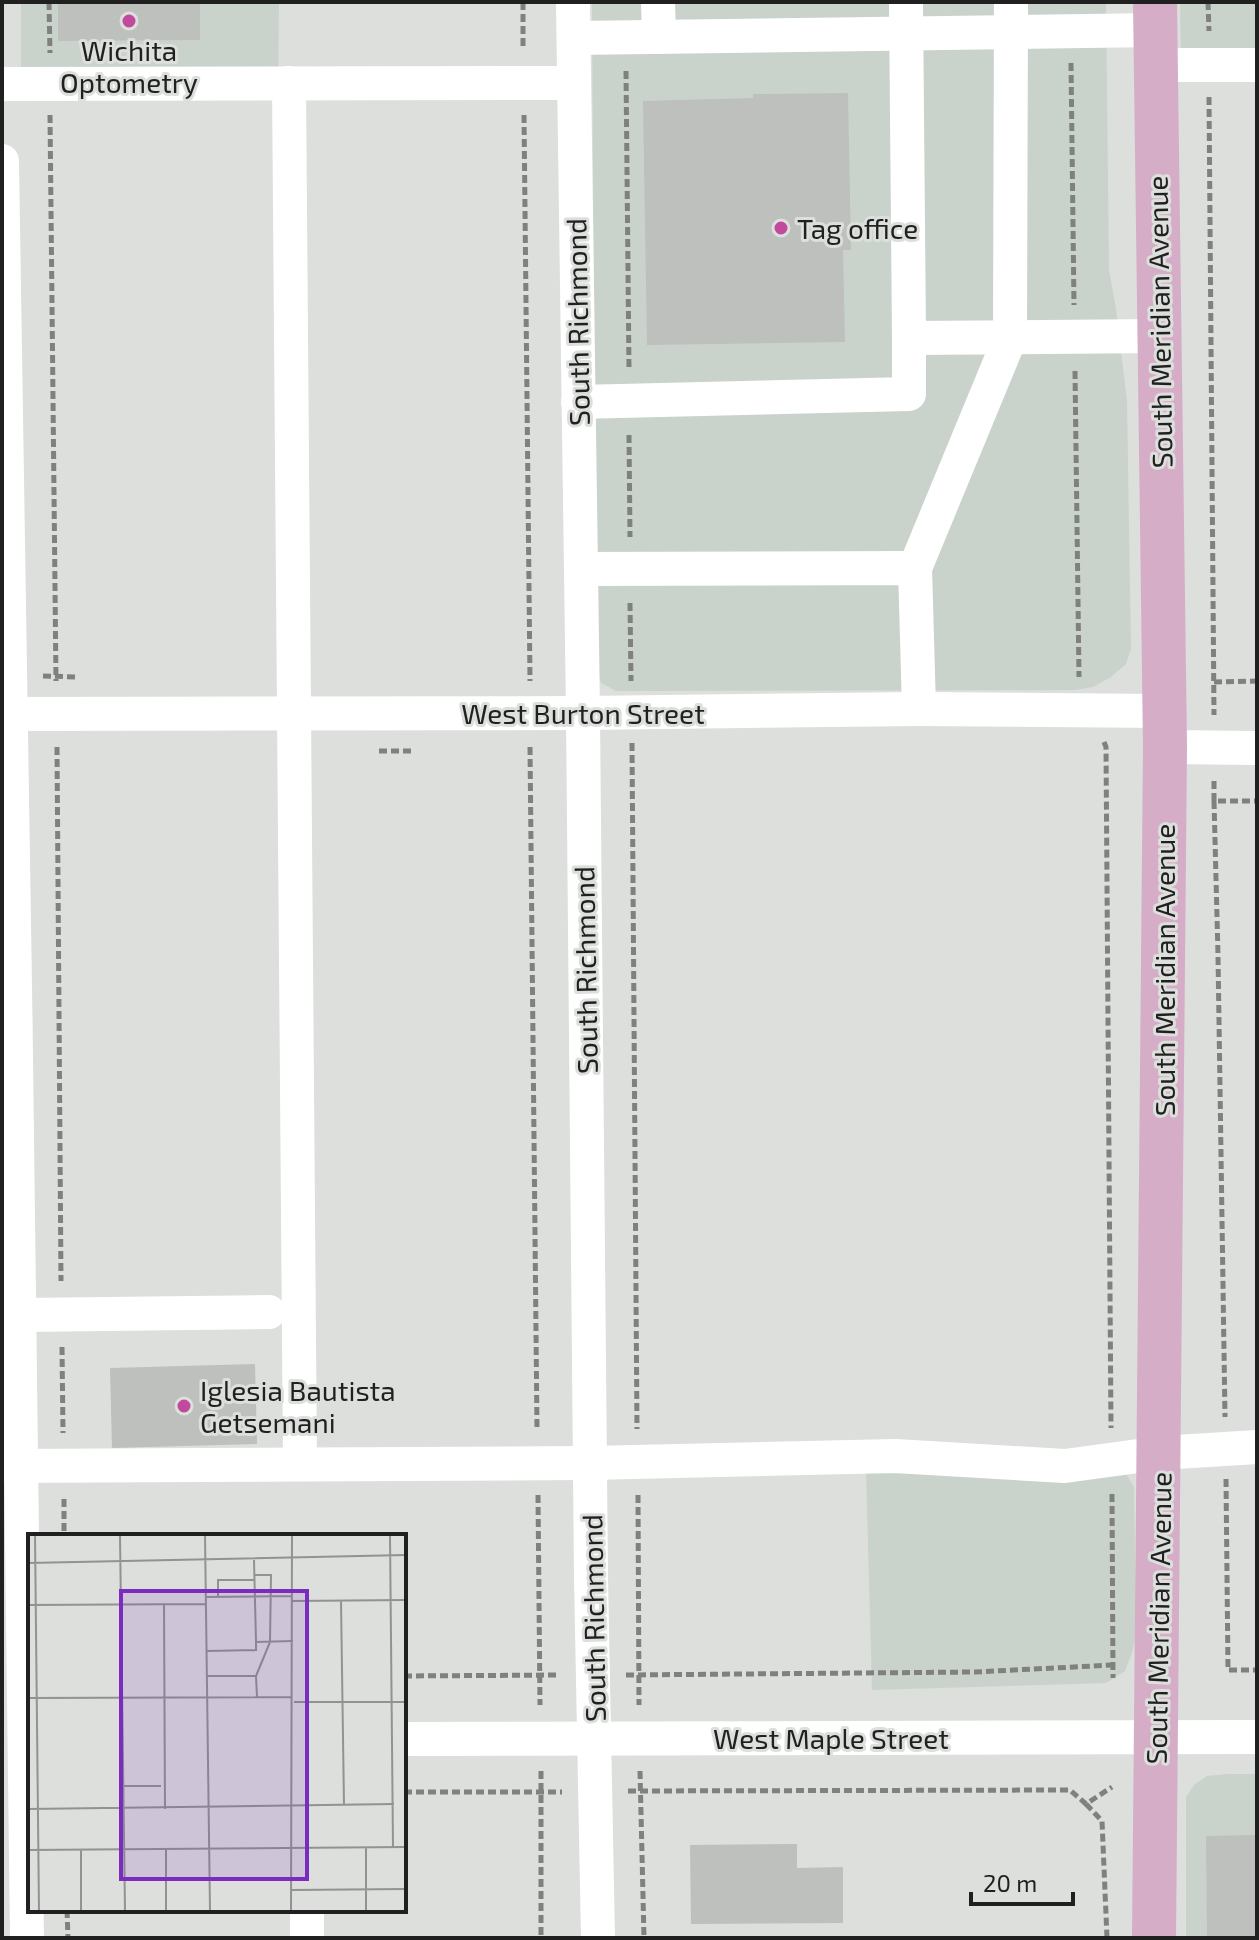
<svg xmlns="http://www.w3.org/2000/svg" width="1259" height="1940" viewBox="0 0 1259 1940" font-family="'Exo 2',sans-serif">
  <rect width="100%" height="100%" fill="#dcdfdc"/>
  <!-- built -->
  <g fill="#cad3cb">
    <path d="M21,2H279L278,94L21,95Z"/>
    <path d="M592,2H1106L1109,270L1116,309L1127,401L1131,649L1126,664L1111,677L1093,687L1075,690L616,691L601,683L596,666Z"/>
    <path d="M1180,2H1257V52L1181,54Z"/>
    <path d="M866,1470L1113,1471L1127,1475L1134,1487L1136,1631L1133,1650L1125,1671L1106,1683L872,1690Z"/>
    <path d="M1228,1774H1257V1938H1186V1797L1194,1785L1207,1776Z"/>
  </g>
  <!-- building -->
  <g fill="#bdc0bd">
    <path d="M58,2H200V40L58,41Z"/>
    <path d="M848,93L851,250H843L845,342L647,345L643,101L753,98V94Z"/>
    <path d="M255,1364L257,1444L112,1448L110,1368Z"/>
    <path d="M1257,1835V1938H1207L1206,1836Z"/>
    <path d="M797,1844V1868L843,1867V1923L691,1924L690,1845Z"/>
  </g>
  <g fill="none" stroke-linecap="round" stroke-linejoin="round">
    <!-- path -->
    <g stroke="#7f817f" stroke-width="5" stroke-dasharray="8 4" stroke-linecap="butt">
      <path d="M49,2L50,53"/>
      <path d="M523,2V49"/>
      <path d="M1208,2L1209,31"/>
      <path d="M1071,63L1074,305"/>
      <path d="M626,71L629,369"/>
      <path d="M1209,97L1214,715"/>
      <path d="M50,115L56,681"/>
      <path d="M524,115L530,681"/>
      <path d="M1075,371L1079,677"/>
      <path d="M629,435L630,537"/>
      <path d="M630,603L631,681"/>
      <path d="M43,676L77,677"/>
      <path d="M1214,682L1257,681"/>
      <path d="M1104,742L1106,747L1111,1428"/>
      <path d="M632,743L637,1429"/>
      <path d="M57,747L61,1281"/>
      <path d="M530,747L537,1429"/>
      <path d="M379,751H413"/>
      <path d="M1214,781V801H1257"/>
      <path d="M1214,801L1218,955L1225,1417"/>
      <path d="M62,1347L63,1433"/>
      <path d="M1226,1479L1228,1670H1257"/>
      <path d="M1112,1494L1113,1678"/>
      <path d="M538,1495L540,1705"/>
      <path d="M638,1495L639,1705"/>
      <path d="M64,1499V1536"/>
      <path d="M626,1675L975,1672L1113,1665"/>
      <path d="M404,1676L560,1675"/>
      <path d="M541,1771V1938"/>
      <path d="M640,1771L644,1938"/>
      <path d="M628,1791L1070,1790L1086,1804L1112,1787"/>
      <path d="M404,1792H562"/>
      <path d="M1086,1804L1102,1821L1107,1938"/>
      <path d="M67,1910L68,1938"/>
    </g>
    <!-- minor -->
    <g stroke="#fff" stroke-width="34">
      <path d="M573,2L583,713L591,1578L598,1938"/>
      <path d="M658,2L659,37"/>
      <path d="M906,2L909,338L1160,336"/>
      <path d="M574,38L1155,30"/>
      <path d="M1155,65H1257"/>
      <path d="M289,83L300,1464"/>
      <path d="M2,84L574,83"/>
      <path d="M2,161C10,753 23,1346 27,1938"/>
      <path d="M578,402L909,394V338"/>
      <path d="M915,568L1010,338L1011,2"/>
      <path d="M581,569L915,568L919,709"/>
      <path d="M2,714L583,713L919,709L1165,711"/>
      <path d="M1165,747L1257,748"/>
      <path d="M21,1315L269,1312"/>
      <path d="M2,1466L590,1463L895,1456L1065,1466L1160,1453L1257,1447"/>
      <path d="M404,1739L1257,1737"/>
      <path d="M307,1910V1938"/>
    </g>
    <!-- major -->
    <path stroke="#d5adc7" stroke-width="44" d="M1154,1938L1165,747L1155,2"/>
  </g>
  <!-- markers -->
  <g fill="#c1499e" stroke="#dcdfdc" stroke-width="3">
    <circle cx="129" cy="21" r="8"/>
    <circle cx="781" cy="228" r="8"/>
    <circle cx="184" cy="1406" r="8"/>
  </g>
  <g text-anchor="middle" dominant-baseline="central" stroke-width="6" stroke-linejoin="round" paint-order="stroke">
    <!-- poi labels -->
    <g font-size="28" fill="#1f201f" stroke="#dcdfdc" text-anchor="start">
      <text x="129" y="50" text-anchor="middle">Wichita<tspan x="129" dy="32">Optometry</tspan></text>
      <text x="797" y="228">Tag office</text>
      <text x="200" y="1390">Iglesia Bautista<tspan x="200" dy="32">Getsemani</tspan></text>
    </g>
    <!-- street labels -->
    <g font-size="28" fill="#1f201f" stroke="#dcdfdc">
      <text transform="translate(577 322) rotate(-91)">South Richmond</text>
      <text transform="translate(1159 322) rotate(-91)">South Meridian Avenue</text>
      <text x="583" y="713">West Burton Street</text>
      <text transform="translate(585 970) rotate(-91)">South Richmond</text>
      <text transform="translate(1164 970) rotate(-90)">South Meridian Avenue</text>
      <text transform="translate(593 1618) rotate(-91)">South Richmond</text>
      <text transform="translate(1158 1618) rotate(-89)">South Meridian Avenue</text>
      <text x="831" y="1738">West Maple Street</text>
    </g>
  </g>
  <!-- overview -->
  <g transform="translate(28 1534)">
    <rect width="378" height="378" fill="#dcdfdc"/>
    <path fill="none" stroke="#909390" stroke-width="2" d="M7,1L11,377M92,1L97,377M177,1L182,377M362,1L365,313M226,26L228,108L265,107M0,29L378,21M227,41H243L242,108L228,142M178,63L264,62M190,63V46H227M264,67L378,66M313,67L316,271M136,70L137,275M0,71L178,70M179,117L228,116V108M179,142H228L229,163M0,164L264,163M266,168H378M96,252H133M0,275L366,270M138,315V377M0,316L378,313M53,316V377M264,356L378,355M263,377L264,1M338,377V314"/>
    <path fill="#7b2cbf" fill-opacity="0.15" stroke="#7b2cbf" stroke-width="4" d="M93,57H279V345H93Z"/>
    <rect width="378" height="378" fill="none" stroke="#1f201f" stroke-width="4"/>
  </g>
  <!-- border -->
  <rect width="1259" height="1940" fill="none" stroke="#1f201f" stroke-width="8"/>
  <!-- scale -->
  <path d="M971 1892v12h102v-12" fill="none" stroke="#1f201f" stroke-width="4"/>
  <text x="983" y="1892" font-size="24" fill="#1f201f" stroke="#dcdfdc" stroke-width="6" paint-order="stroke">20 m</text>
</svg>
